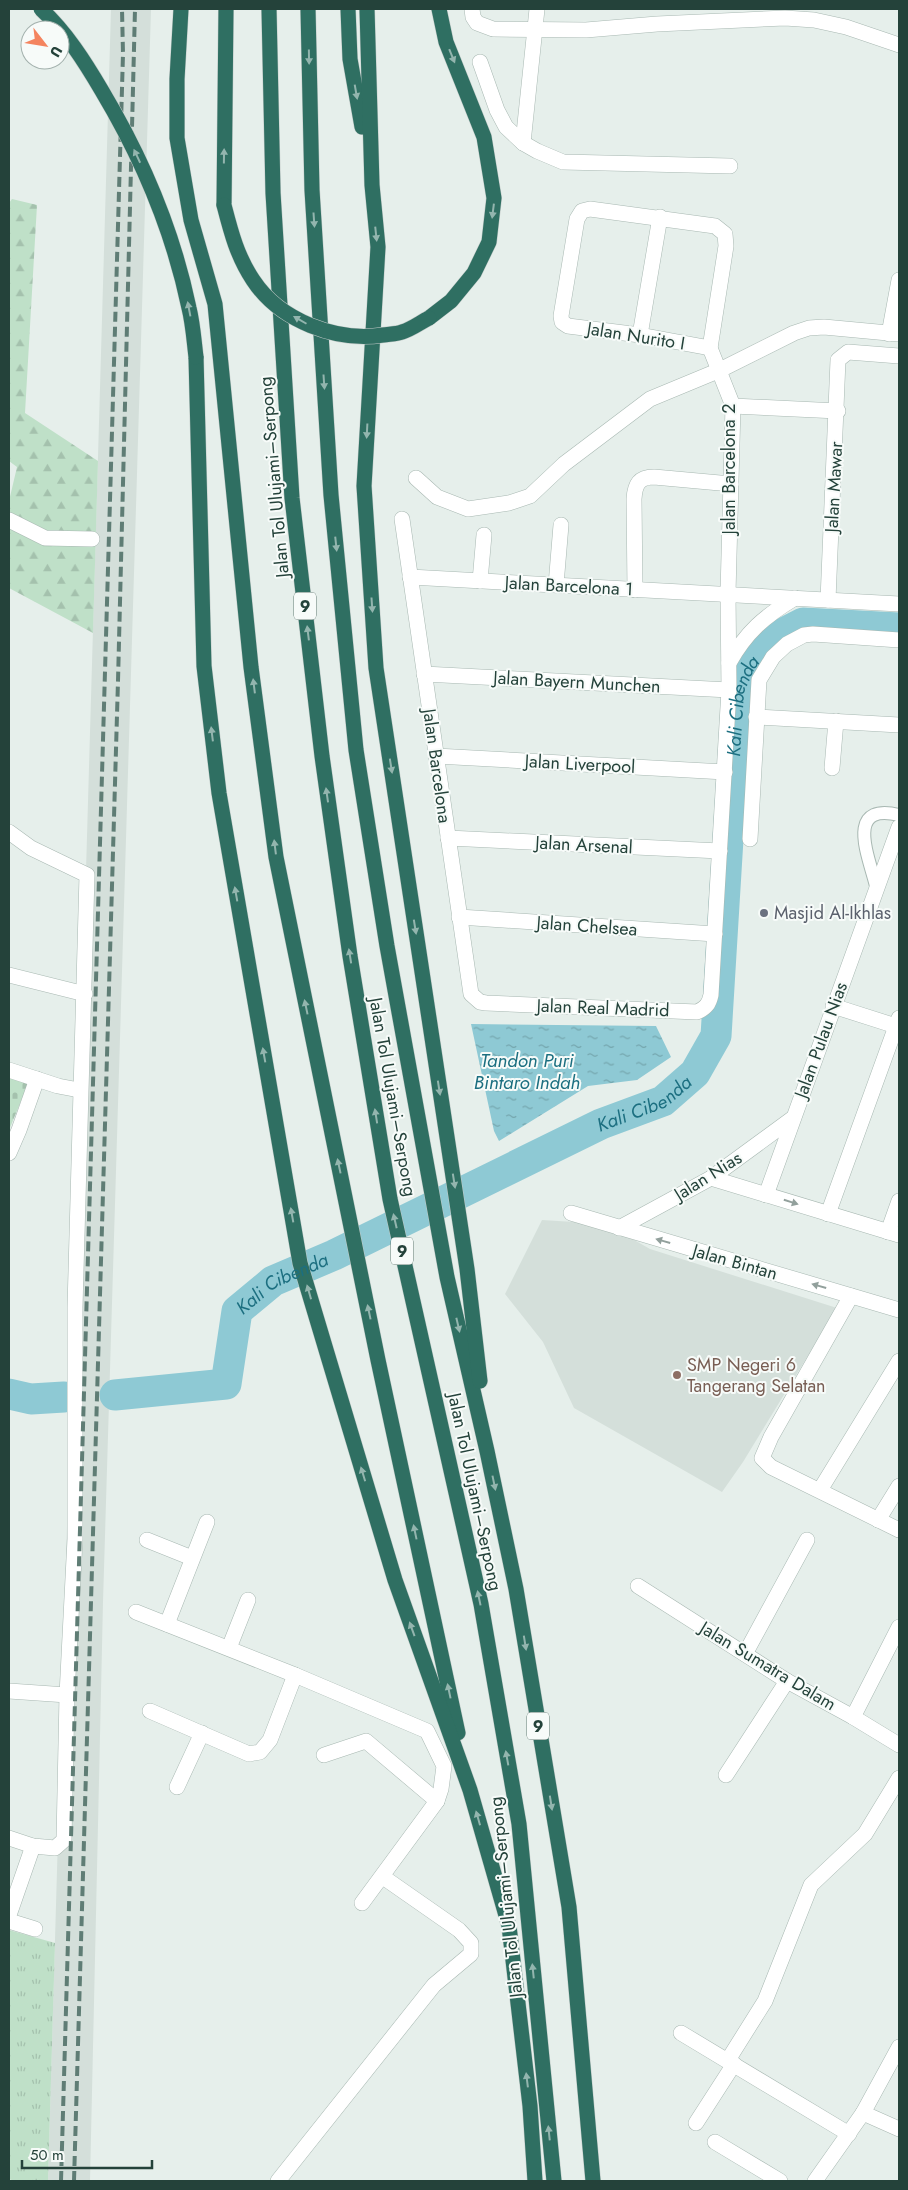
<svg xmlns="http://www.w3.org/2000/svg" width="908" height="2190" viewBox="0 0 908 2190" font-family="Jost,sans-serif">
  <defs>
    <pattern id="grass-tufts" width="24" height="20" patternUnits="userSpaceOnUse" patternTransform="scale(1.25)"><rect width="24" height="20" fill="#bfe0c8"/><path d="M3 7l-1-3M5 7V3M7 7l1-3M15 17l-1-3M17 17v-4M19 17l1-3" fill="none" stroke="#a4c1ad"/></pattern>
    <pattern id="forest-firs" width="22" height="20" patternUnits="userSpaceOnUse" patternTransform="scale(1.25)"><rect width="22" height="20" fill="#bfe0c8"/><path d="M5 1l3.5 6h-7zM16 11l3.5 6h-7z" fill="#a4c1ad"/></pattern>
    <pattern id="cemetery-stones" width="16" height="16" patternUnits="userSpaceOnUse" patternTransform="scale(1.25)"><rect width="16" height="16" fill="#bfe0c8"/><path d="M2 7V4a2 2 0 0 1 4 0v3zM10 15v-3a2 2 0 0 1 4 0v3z" fill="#a4c1ad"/></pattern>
    <pattern id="water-ripples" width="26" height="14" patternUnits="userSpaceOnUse" patternTransform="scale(1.25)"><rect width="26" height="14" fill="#8ec9d4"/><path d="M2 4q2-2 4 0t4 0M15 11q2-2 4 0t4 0" fill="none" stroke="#74a5ad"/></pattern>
  </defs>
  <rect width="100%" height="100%" fill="#e6efeb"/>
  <!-- built -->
  <g fill="#d4dfda">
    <path d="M111,9H151L103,1602L90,2181H48Z"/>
    <path d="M542,1220L606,1224L650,1249L837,1308L743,1462L722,1492L574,1408L543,1342L505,1294Z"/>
  </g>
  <!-- grass -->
  <path fill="url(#grass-tufts)" d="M9,1930L55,1943L48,2181H14L9,2179Z"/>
  <!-- forest -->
  <path fill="url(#forest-firs)" d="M12,199L37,205L25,413L98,461L93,633L9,588V501L17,467L9,461V203Z"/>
  <!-- cemetery -->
  <path fill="url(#cemetery-stones)" d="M9,1078L28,1084L9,1130Z"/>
  <!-- water -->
  <path fill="url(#water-ripples)" d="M471,1024L656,1026L671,1057L637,1080L588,1086L499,1141L494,1131Z"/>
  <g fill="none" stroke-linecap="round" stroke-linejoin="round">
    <!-- river -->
    <g stroke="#8ec9d4" stroke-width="31">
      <path d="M9,1394L31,1399L64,1397"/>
      <path id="s1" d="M115,1395L226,1384L237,1311L273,1281L334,1255L601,1124L663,1101L695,1073L716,1036L737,691L748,666L770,640L803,623L899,628"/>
    </g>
    <defs>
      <path id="pedestrian" d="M876,886C869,857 844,802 899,815"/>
      <g id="minor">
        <path d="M472,9L473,17L477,23L493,29L586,30L657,24L785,18L814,20L846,27L899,45"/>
        <path d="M480,62L497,110L506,127L523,143L537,151L563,162L730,166"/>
        <path d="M523,143L537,9"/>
        <path d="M590,209L715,226L725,234L726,246L710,348L640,335L568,326L562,322L561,316L577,219L582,211Z"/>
        <path d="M889,334L899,280"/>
        <path d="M640,335L660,217"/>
        <path d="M733,406L838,411"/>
        <path d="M416,478L437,497L468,509L509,503L530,496L564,464L650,399L720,370L794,333L809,328L824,327L899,334"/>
        <path d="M402,519L471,994L480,1002L486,1003L697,1012C706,1008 709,1004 711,995L729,690L728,593L733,406L710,348"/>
        <path d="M9,520L45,538L92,539"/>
        <path d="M410,577L899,604"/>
        <path d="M480,581L484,535"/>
        <path d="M556,585L561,525"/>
        <path d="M635,590L634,499C635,484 639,477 654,477L731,484"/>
        <path d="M828,600L838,360L848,352L899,356"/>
        <path d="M729,663C746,632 765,616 795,598"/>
        <path d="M424,674L729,690"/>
        <path d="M756,717L899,725"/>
        <path d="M436,756L725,772"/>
        <path d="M832,768L836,721"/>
        <path d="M9,832L31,848L87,875L75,1307V1539L67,1695L64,1840L55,1848L33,1846L9,1838"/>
        <path d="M448,838L720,851"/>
        <path d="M750,839L759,680L773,657L787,644L804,635L813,634L899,640"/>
        <path d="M459,917L715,934"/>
        <path d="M9,975L85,994"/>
        <path d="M833,1006L899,1027"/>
        <path d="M9,1070L58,1086L79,1090"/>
        <path d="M9,1153L19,1130L37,1079"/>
        <path d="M711,1178L899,1235"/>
        <path d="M766,1195L899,827"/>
        <path d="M571,1213L899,1310"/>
        <path d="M828,1214L899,1018"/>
        <path d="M619,1228L711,1178L793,1118"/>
        <path d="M888,1232L899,1201"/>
        <path d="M851,1296L771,1437L762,1458L771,1467L899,1530"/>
        <path d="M820,1490L899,1361"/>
        <path d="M878,1520L899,1486"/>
        <path d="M147,1540L192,1558"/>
        <path d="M638,1586L787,1681L853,1717L899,1745"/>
        <path d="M136,1612L295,1675L427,1731L444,1766L441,1789L437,1801L362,1903"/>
        <path d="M167,1624L207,1522"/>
        <path d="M229,1648L248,1600"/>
        <path d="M745,1654L807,1540"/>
        <path d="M9,1691L67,1695"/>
        <path d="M150,1711L249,1754L260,1752L270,1740L295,1675"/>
        <path d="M853,1717L899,1627"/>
        <path d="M324,1755L366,1741L437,1801"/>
        <path d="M726,1775L787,1681"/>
        <path d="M177,1787L202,1733"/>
        <path d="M9,1915L33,1846"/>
        <path d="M9,1921L35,1929"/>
        <path d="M681,2033L849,2134"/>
        <path d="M728,2060L765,2001L811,1885L865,1834L899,1778"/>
        <path d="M863,2113L899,2129"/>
        <path d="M696,2123L734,2064"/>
        <path d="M715,2142L780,2181"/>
        <path d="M278,2181L434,1985L471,1954V1943L459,1930L383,1877"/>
      </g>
      <path id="tertiary" d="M815,2181L863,2113L899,2047"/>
      <g id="motorway">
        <path d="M181,9L177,79V138L191,220L215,304L251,667L276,857L378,1360L458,1733"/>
        <path d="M269,9L273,193L292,498L322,756L350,956L390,1199L481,1604L519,1824L554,2181"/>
        <path d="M308,9L312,190L331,495L356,750L387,946L447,1277L487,1451L516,1589L569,1907L593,2181"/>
        <path d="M348,9L350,59L362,127"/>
        <path d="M367,9L372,185L378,247L364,486L376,668L467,1269L480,1381"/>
        <path d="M224,205L226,9"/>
        <path d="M429,318L451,301L474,273L489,242L494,198L484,137L446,42L439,9"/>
        <path d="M196,357L204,666L219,793L300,1263L395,1580L470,1790L509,1926L530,2106L535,2181"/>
      </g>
    </defs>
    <!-- pedestrian casing -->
    <use href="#pedestrian" stroke="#a8b8b2" stroke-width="14"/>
    <!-- minor casing -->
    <use href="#minor" stroke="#a8b8b2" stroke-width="16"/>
    <!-- tertiary casing -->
    <use href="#tertiary" stroke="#a8b8b2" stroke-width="16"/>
    <!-- motorway casing -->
    <use href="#motorway" stroke="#c2cac8" stroke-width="16"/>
    <!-- pedestrian -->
    <use href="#pedestrian" stroke="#fff" stroke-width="12"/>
    <!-- minor -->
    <use href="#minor" stroke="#fff" stroke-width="15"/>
    <!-- tertiary -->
    <use href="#tertiary" stroke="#fff" stroke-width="15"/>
    <!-- motorway -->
    <use href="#motorway" stroke="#2f6f62" stroke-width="15"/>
    <!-- rail -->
    <g stroke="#5f7d75" stroke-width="4" stroke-dasharray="10 5" stroke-linecap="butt">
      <path d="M61,2181L123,54L122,9"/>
      <path d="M74,2181L118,681L135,9"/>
    </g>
    <defs>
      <g id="motorway-bridge">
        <path d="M41,9C66,32 85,62 102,91C142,158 173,231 189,308C193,324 194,341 196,357"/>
        <path d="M224,205C231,232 237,256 253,280C280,321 336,342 383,335C389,334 397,334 402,332C412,329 421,322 429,318"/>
      </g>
    </defs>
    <!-- motorway-bridge casing -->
    <use href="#motorway-bridge" stroke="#c2cac8" stroke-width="16" stroke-linecap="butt"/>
    <!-- motorway-bridge -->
    <use href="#motorway-bridge" stroke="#2f6f62" stroke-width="15"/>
  </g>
  <!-- one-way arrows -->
  <defs><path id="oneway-solid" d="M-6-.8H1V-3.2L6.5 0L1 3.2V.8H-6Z" transform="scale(1.25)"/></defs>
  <g fill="#93b5ae">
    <use href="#oneway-solid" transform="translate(452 56) rotate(68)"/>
    <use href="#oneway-solid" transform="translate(309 57) rotate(89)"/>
    <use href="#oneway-solid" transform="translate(356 92) rotate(80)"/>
    <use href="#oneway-solid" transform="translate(137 156) rotate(-115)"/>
    <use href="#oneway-solid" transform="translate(224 156) rotate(-89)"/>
    <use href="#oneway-solid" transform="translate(493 211) rotate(97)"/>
    <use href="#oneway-solid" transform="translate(314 220) rotate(86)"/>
    <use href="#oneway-solid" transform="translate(376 234) rotate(84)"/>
    <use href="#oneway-solid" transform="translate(189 309) rotate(-101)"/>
    <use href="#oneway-solid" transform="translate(300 320) rotate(-150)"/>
    <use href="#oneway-solid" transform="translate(324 382) rotate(86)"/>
    <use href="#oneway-solid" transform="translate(367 431) rotate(93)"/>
    <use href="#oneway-solid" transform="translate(336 544) rotate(84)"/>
    <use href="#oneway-solid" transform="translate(372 605) rotate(86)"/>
    <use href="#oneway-solid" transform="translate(308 633) rotate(-97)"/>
    <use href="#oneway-solid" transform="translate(254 686) rotate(-97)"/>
    <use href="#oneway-solid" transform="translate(212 734) rotate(-97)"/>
    <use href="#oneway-solid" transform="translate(391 766) rotate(81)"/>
    <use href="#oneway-solid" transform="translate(327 795) rotate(-98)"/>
    <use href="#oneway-solid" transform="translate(275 847) rotate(-97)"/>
    <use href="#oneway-solid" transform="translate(236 894) rotate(-100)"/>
    <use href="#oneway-solid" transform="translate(415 927) rotate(81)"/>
    <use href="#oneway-solid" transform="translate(350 956) rotate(-99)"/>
    <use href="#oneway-solid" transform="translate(306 1007) rotate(-102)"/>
    <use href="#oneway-solid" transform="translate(264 1055) rotate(-100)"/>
    <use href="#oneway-solid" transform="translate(439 1088) rotate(81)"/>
    <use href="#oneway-solid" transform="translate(376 1116) rotate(-99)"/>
    <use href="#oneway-solid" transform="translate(339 1166) rotate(-102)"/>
    <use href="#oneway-solid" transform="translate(454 1181) rotate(81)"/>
    <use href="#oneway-solid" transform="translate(292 1215) rotate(-100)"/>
    <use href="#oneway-solid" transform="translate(395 1221) rotate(-103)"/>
    <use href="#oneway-solid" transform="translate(309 1292) rotate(-106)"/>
    <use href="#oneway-solid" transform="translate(369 1312) rotate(-102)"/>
    <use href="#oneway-solid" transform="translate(458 1325) rotate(77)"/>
    <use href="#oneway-solid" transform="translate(363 1474) rotate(-107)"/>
    <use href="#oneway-solid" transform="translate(494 1483) rotate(78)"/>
    <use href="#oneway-solid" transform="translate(415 1532) rotate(-102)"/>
    <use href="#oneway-solid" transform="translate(479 1598) rotate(-102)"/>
    <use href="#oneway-solid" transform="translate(412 1629) rotate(-110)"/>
    <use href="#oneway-solid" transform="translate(525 1643) rotate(81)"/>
    <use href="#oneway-solid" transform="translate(449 1691) rotate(-102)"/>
    <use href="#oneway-solid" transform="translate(507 1758) rotate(-100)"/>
    <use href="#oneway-solid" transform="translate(551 1803) rotate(81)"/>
    <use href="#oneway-solid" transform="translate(478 1818) rotate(-106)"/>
    <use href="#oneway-solid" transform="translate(533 1971) rotate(-96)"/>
    <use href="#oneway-solid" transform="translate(527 2080) rotate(-97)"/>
    <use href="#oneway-solid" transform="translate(549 2133) rotate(-96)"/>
  </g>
  <g fill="#92a09c">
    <use href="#oneway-solid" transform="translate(791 1202) rotate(17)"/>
    <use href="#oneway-solid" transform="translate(663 1241) rotate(-164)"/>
    <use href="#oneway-solid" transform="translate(819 1286) rotate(-164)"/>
  </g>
  <!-- markers -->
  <circle fill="#6b7280" stroke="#f7fbf9" stroke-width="2" cx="764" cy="913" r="5"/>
  <circle fill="#8d6e63" stroke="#f7fbf9" stroke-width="2" cx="677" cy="1375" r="5"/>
  <g text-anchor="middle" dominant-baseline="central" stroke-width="4" stroke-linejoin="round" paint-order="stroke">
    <!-- shield labels -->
    <g fill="#f7fbf9" stroke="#637a73" stroke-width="1">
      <rect x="294" y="592.5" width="22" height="27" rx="4"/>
      <rect x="391" y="1237.5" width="22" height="27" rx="4"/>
      <rect x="527" y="1712.5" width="22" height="27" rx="4"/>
    </g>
    <g font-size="16" font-weight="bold" fill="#24423a">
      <text x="305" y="606">9</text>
      <text x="402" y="1251">9</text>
      <text x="538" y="1726">9</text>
    </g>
    <!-- street labels -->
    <g font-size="18" fill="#24423a" stroke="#f7fbf9">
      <text transform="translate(636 336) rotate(9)">Jalan Nurito I</text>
      <text transform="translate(729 469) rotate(-90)">Jalan Barcelona 2</text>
      <text transform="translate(274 477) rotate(-95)">Jalan Tol Ulujami–Serpong</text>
      <text transform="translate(834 487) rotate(-87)">Jalan Mawar</text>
      <text transform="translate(569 586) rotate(3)">Jalan Barcelona 1</text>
      <text transform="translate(577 682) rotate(3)">Jalan Bayern Munchen</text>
      <text transform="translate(580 764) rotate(3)">Jalan Liverpool</text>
      <text transform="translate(437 766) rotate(82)">Jalan Barcelona</text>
      <text transform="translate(584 845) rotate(3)">Jalan Arsenal</text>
      <text transform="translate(587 926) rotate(4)">Jalan Chelsea</text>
      <text transform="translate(603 1008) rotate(2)">Jalan Real Madrid</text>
      <text transform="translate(821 1040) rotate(-70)">Jalan Pulau Nias</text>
      <text transform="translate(393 1097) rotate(80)">Jalan Tol Ulujami–Serpong</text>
      <text transform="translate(708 1176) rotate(-32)">Jalan Nias</text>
      <text transform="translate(735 1262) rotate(16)">Jalan Bintan</text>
      <text transform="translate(475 1492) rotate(78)">Jalan Tol Ulujami–Serpong</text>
      <text transform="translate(768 1666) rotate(31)">Jalan Sumatra Dalam</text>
      <text transform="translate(506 1897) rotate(-96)">Jalan Tol Ulujami–Serpong</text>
    </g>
    <!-- worship labels -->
    <g font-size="18" fill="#5b616d" stroke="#f7fbf9" text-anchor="start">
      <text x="774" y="913">Masjid Al-Ikhlas</text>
    </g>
    <!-- education labels -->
    <g font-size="18" fill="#785e54" stroke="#f7fbf9" text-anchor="start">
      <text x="687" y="1365">SMP Negeri 6<tspan x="687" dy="21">Tangerang Selatan</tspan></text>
    </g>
    <!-- water labels -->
    <g font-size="19" font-style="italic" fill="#1c6f80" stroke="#f7fbf9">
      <text stroke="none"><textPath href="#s1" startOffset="1079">Kali Cibenda</textPath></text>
      <text x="527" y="1060">Tandon Puri<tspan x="527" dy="22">Bintaro Indah</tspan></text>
      <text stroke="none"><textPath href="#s1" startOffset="644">Kali Cibenda</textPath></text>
      <text stroke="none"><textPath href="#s1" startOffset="239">Kali Cibenda</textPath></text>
    </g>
  </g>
  <!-- border -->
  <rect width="908" height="2190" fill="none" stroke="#24423a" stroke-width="20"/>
  <!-- north arrow -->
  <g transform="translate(45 45) rotate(121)"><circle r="24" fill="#f7fbf9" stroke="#a3b1ad"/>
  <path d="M0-4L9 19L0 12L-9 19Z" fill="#f4845f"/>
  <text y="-8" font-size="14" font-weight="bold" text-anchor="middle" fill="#24423a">U</text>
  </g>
  <!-- scale -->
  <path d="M22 2160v8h130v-8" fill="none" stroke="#24423a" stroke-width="2.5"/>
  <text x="30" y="2160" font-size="15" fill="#24423a" stroke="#f7fbf9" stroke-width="4" paint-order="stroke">50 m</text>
</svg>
